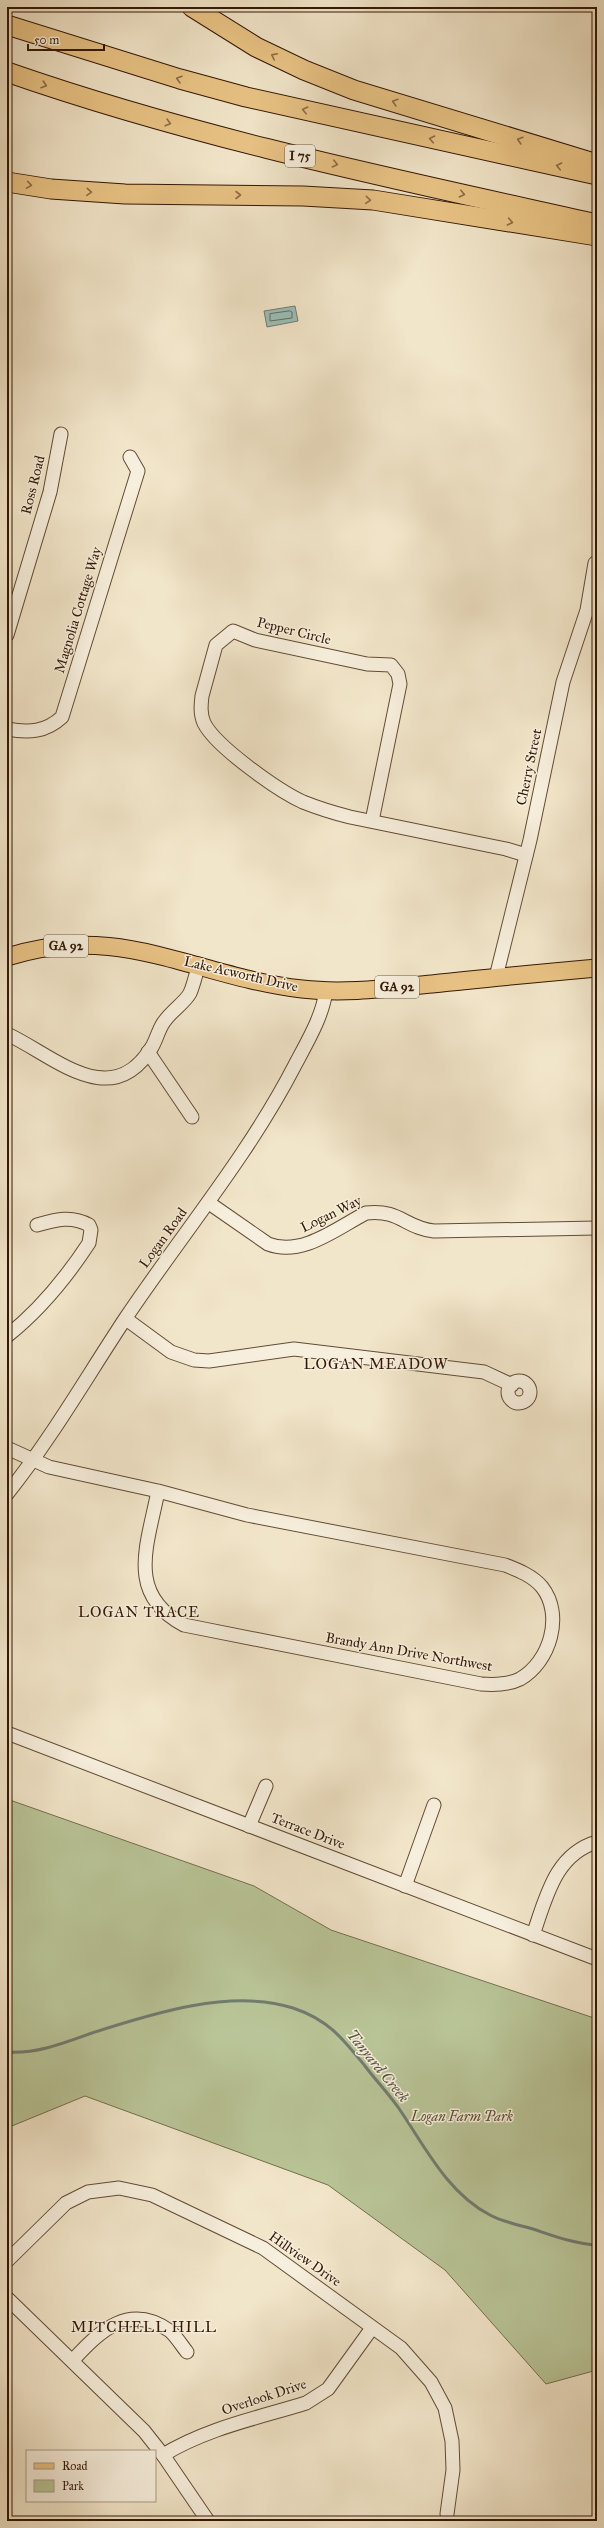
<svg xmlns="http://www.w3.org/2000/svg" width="604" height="2528" viewBox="0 0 604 2528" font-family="'IM FELL Great Primer',serif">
  <rect width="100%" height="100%" fill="#f2e6ca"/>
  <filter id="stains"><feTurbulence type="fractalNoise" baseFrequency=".005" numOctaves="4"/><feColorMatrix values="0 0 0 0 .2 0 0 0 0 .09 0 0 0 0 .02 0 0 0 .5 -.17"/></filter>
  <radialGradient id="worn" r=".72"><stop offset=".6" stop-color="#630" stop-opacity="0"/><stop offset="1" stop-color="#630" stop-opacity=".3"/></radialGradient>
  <!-- green -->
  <path fill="#b9c598" stroke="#766e4e" d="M7,1799L254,1886L331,1930L597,2019V2370L546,2384L445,2270L328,2185L85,2096L7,2128Z"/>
  <!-- water -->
  <path fill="#9bbfb8" stroke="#717c70" d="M295,306L298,321L267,327L264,311Z"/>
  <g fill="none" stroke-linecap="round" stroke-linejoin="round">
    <!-- shore -->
    <path stroke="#676b5e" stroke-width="1" d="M290,311L292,312V318L270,321V314Z"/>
    <!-- stream -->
    <path stroke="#717c70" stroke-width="3" d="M7,2052C37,2054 64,2043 92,2033C151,2014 231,1988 293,2008C329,2020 343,2039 365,2066C377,2082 391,2096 402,2113C426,2149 449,2194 490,2215C503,2222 519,2225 533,2229C554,2236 575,2244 597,2245"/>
    <defs>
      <g id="minor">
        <path d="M7,635L50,492L61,434"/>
        <path d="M7,729C29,733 46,732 62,717L138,471L130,457"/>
        <path d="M372,821L400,684L398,674L391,665L367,664L255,640L233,631L216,645L202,696C201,705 200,714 204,723C216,747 279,791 303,802C318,808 334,813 350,817L506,849L526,855"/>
        <path d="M496,977L530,840L563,682L587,610L595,563"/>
        <path d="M7,1034C53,1055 111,1114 152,1047C156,1040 158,1032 162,1025C169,1012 185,1003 190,993C194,984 196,973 199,964"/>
        <path d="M148,1052L192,1117"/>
        <path d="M209,1203L268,1244C302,1257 337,1228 366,1213C400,1209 405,1228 434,1231L597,1228"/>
        <path d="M126,1319L171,1352L194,1360L209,1361L294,1349L484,1372L512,1385"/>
        <path d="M7,1336C40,1310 66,1278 89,1243L91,1230L89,1225C71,1215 55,1220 37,1225"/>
        <circle cx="519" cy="1392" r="11"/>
        <path d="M7,1448L49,1467L158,1491L247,1515L505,1565C518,1570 533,1576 542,1587C564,1615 550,1662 520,1679C508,1685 494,1685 481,1684L184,1625C125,1594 148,1544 158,1491"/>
        <path d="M7,1494C51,1439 86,1378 125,1319C182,1234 248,1156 295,1065C307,1042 323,1016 326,990"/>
        <path d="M7,1733L597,1959"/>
        <path d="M249,1826L266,1786"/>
        <path d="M405,1886L434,1805"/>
        <path d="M533,1935C546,1898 555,1854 597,1842"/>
        <path d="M7,2261L66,2203L88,2192L119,2188L152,2195L263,2248L401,2348L431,2382L445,2408L452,2441L453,2470L447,2514"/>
        <path d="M7,2298L144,2431L163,2455L208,2521"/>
        <path d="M73,2360C100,2331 129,2302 170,2331C176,2336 182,2346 187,2352"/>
        <path d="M163,2455C207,2428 258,2418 306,2403L328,2389L372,2328"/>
      </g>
      <path id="major" d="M7,957C119,921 196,977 302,989C345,994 389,988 432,984C487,978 542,973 597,968"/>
      <g id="highway">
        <path d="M192,7L256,47L304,70L354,90L594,163"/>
        <path d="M7,25L180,79L246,97L597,175"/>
        <path d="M7,72C199,139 399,180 597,224"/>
        <path d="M7,182L51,189L125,194L303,196L373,200L597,236"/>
      </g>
    </defs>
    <!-- minor casing -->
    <use href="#minor" stroke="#634b36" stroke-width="15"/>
    <!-- major casing -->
    <use href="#major" stroke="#331705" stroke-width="19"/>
    <!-- highway casing -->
    <use href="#highway" stroke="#331705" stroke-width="21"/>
    <!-- minor -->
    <use href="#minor" stroke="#f7efdd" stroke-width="13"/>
    <!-- major -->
    <use href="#major" stroke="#e9c385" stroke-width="17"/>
    <!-- highway -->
    <use href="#highway" stroke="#e9c385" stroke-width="19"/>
  </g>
  <!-- one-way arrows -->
  <defs><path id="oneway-chevron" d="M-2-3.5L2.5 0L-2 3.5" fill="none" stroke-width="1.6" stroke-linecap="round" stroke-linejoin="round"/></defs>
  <g stroke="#8e6d45">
    <use href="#oneway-chevron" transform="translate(274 56) rotate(-154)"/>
    <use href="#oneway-chevron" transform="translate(179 79) rotate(-164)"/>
    <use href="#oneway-chevron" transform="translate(44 85) rotate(18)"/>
    <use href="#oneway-chevron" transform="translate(395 102) rotate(-163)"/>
    <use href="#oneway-chevron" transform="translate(305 110) rotate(-167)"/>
    <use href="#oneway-chevron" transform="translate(168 123) rotate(16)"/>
    <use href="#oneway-chevron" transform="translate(432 139) rotate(-168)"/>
    <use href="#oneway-chevron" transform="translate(520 140) rotate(-163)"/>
    <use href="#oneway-chevron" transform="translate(335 164) rotate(13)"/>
    <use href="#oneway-chevron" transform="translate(559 166) rotate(-168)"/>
    <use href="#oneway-chevron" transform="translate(29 185) rotate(9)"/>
    <use href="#oneway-chevron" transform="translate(89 192) rotate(4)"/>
    <use href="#oneway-chevron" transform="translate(462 194) rotate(13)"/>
    <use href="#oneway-chevron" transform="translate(238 195)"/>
    <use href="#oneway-chevron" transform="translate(368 200) rotate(5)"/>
    <use href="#oneway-chevron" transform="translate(510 222) rotate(11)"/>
  </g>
  <g text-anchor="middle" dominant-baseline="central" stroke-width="3" stroke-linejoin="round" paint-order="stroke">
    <!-- shield labels -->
    <g fill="#f7efdd" stroke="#6e5846" stroke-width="1">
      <rect x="285" y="145" width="30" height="22" rx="3"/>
      <rect x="44" y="935" width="44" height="22" rx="3"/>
      <rect x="375" y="976" width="44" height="22" rx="3"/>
    </g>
    <g font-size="13" font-weight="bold" fill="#331705">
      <text x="300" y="156">I 75</text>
      <text x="66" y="946">GA 92</text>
      <text x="397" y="987">GA 92</text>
    </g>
    <!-- street labels -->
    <g font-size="14" fill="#331705" stroke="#f7efdd">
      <text transform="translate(33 485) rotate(-76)">Ross Road</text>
      <text transform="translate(78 610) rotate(-73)">Magnolia Cottage Way</text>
      <text transform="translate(294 631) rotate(14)">Pepper Circle</text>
      <text transform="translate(529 767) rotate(-78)">Cherry Street</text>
      <text transform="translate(241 974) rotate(13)">Lake Acworth Drive</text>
      <text transform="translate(331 1214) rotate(-26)">Logan Way</text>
      <text transform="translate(163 1238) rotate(-54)">Logan Road</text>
      <text transform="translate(409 1652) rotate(10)">Brandy Ann Drive Northwest</text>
      <text transform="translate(308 1831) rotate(21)">Terrace Drive</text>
      <text transform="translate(305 2259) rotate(35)">Hillview Drive</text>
      <text transform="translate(264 2397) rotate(-18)">Overlook Drive</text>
    </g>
    <!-- park labels -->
    <g font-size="14" font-style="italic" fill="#5b4b31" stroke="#f7efdd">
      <text x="462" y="2116">Logan Farm Park</text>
    </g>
    <!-- neighbourhood labels -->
    <g font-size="15" letter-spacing="1" fill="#331705" stroke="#f7efdd">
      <text x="376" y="1364">LOGAN MEADOW</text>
      <text x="139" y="1612">LOGAN TRACE</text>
      <text x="144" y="2327">MITCHELL HILL</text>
    </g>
    <!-- water labels -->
    <g font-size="15" font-style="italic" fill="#575244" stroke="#f7efdd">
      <text transform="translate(378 2066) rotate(51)">Tanyard Creek</text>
    </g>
  </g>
  <!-- margin -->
  <rect width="604" height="2528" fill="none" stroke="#f2e6ca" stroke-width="24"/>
  <rect x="8" y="8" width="588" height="2512" fill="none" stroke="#331705" stroke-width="2"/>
  <rect x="12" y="12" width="580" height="2504" fill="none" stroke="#331705"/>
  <!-- legend -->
  <rect x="26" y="2450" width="130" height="52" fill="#f7efdd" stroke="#a99987"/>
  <rect x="34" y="2463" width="20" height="6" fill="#e9c385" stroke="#a99987"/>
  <text x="62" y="2470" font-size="12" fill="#331705">Road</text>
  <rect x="34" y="2480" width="20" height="12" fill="#b9c598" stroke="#a99987"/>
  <text x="62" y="2490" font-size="12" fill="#331705">Park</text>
  <!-- scale -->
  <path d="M28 44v6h76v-6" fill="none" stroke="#331705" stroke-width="2"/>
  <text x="34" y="44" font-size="12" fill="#331705" stroke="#f7efdd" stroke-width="3" paint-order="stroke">50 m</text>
  <rect width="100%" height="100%" filter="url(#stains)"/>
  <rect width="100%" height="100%" fill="url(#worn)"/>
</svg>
